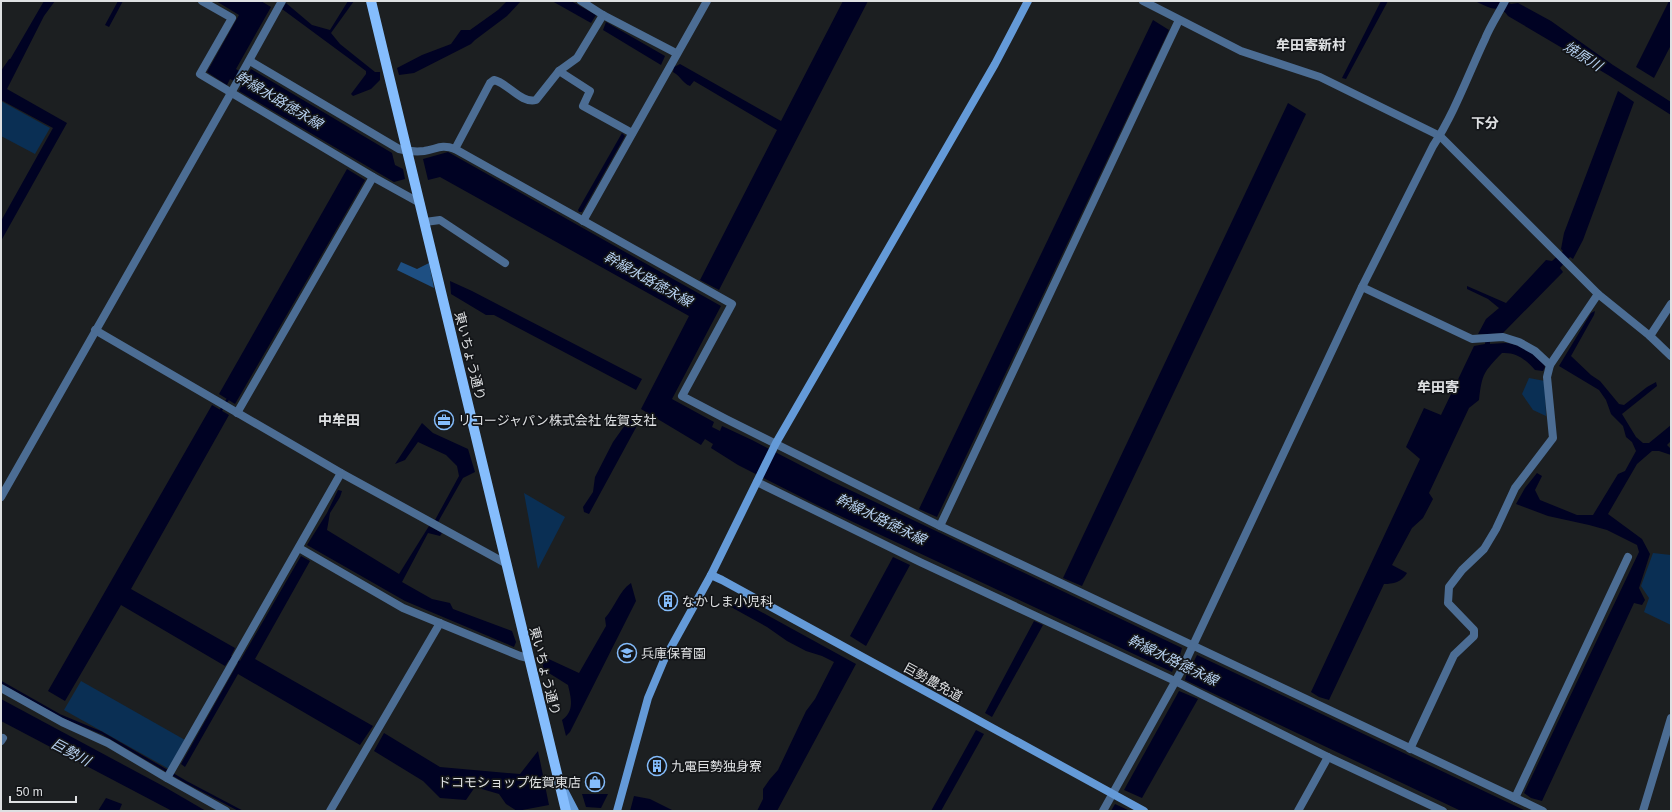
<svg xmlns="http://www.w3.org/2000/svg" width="1672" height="812" viewBox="0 0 1672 812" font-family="Arial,'Noto Sans JP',sans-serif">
  <rect width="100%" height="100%" fill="#1c1f21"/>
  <!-- green -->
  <g fill="#0a2f54">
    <path d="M1,101L50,128L35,154L1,136Z"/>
    <path d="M1529,378L1545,381L1546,416L1533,410L1522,394Z"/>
    <path d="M524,493L565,517L538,569Z"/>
    <path d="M1653,553L1671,555V625L1644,612L1649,598L1641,586Z"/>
    <path d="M81,681L185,740L169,769L64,710Z"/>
  </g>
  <!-- forest -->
  <path fill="#1e4f82" d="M401,262L417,269L429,263L434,288L397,270Z"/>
  <!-- water -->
  <g fill="#000223">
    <path d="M44,1H55L44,16L7,89L67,123L1,241V221L53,128L1,100V75Z"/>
    <path d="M118,1H123L109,27L105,25Z"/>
    <path d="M216,1H261L271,7L236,69L247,76L251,69L392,153L395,165L403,169L405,179L394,182L239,91L242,85L230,79L227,85L207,72L239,15Z"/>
    <path d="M348,1H354L331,33L340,44L375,72H380V80L371,89L353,96L351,94L366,74V71L282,9L286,3L312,25L330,30Z"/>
    <path d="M507,1H521L507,16L475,40L471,44L414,73L399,75L397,68L422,55L451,44L461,30H470L498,10Z"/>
    <path d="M552,1H571L596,15L591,23Z"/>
    <path d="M843,1H868L719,290L700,280L777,130L694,81L690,86C682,83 681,76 673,72L674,67L680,64L781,121Z"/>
    <path d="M1381,1H1388L1346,79L1342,78Z"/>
    <path d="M1475,1H1505L1511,4L1518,3L1551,21L1613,65L1671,102V115L1608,75L1508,16C1503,7 1495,10 1488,7C1483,5 1479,3 1475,1Z"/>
    <path d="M1669,1H1671V45L1654,78L1636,67Z"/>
    <path d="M1153,20L1169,30L937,517L919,509Z"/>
    <path d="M606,22L665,56L661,65L603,30Z"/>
    <path d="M1618,91L1634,102L1583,240L1573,259L1570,257L1560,268L1563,272L1503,333L1490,334V344C1497,344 1505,342 1512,344C1524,347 1541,355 1545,367L1543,371L1535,370C1526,360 1517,352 1502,353C1484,372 1482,373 1479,400L1469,408L1429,493L1433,499L1423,518L1412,528L1392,565L1407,573C1402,582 1393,584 1384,584L1329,700L1319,697L1311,692L1420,459L1406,447L1424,408L1441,415L1474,346L1485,344L1486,334H1478L1486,319L1499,308L1488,299L1467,289V286L1506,303L1546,260L1552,261L1563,251L1561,249L1564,233Z"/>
    <path d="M1288,103L1306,114L1082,586L1063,578Z"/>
    <path d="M622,133L625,136L582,212H579L578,210Z"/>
    <path d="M448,152L721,306L672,399L714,422L712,427L720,431L722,426L752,440L831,481L1182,648L1180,655L1194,661L1197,655L1526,811H1461L1185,680L1187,673L1174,667L1172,672L817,505L738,465L711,448L713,444L705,439L701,445L641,409L689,316L440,177L428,180L423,159Z"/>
    <path d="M347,169L365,180L235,404L219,394Z"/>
    <path d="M450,281L472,291L642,379L636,390L494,315H486L451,294Z"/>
    <path d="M1595,311L1594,315L1571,356L1591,375L1600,381L1619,404L1624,405L1647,387L1656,382L1657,386L1622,414L1636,437L1643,443H1649L1671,425V441L1667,445L1671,449V455L1659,451H1652L1637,464L1608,514L1642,539L1650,554L1639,588L1645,600L1642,605L1634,603L1542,801L1531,798L1524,793L1639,552L1637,545L1607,530L1589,525L1548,516L1516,504L1525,488L1537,473L1542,476L1535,490L1540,500L1577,515H1593L1618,474L1625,471L1636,451L1632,442L1626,437L1623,426L1611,414L1606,400L1599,390L1559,366L1591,313Z"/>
    <path d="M212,405L229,415L131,589L235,648L231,656L240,661L301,556L310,561L255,659L373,726L360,745L238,674L185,767L181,764L238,663L229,660L225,666L121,605L65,701L48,691Z"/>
    <path d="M630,418L639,422L589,514L584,512L583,507L593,492L595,477L613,442Z"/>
    <path d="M422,423L433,433L468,449L475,472L463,478L438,522L435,520L459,476L457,466L446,455L418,442L405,460L395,464Z"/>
    <path d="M338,490L342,491L340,497L330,513L327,530L399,574L429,526L442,533L440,536L428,533L402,582L432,599L450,603L453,609L512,631L516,642L514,647L405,601L307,545L327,513Z"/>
    <path d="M893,557L910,565L866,646L850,636Z"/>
    <path d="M631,583L636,601L570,732L566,736L562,720C575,711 571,698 568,685L544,670L540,655L579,673L606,626L605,618C615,607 619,591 631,583Z"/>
    <path d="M736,598L856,664L777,811H757L763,799V789L770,779L778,770L806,711L815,699L834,662L822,656L806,651L787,641L767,627L731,607Z"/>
    <path d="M1034,621L1043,625L992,717L985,713Z"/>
    <path d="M1179,691L1198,699L1142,798L1124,790Z"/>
    <path d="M1,699L163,786L206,811H172L1,721Z"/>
    <path d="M976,730L984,734L941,811H931Z"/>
    <path d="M384,733L440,767L520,774L538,751L549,805L517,811L506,804L499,794L475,787L466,800L440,798L423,781L374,751Z"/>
    <path d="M582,794H608L601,808L586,807Z"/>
    <path d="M634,796L650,799L674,811H630Z"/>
    <path d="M106,798L122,804L119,811H98Z"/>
    <path d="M1115,804L1130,811H1111Z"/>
  </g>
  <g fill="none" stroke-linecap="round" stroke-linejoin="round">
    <!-- stream -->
    <g stroke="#000223" stroke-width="2.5">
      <path d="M1,73L10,60"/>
      <path d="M221,410L228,399"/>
      <path d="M1,682L61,716L102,733L186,782L241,811"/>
    </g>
    <!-- street -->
    <g stroke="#4c6d94" stroke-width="8">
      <path d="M202,1L232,18L200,74L373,177L420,203"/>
      <path d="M581,1L603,15L676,53"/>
      <path d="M1143,1L1241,51L1320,77L1440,136L1598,294L1650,336L1671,356"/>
      <path d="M250,61L399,149C407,151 416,152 424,151C437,149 441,144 455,149L732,304L682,396L726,419L940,526L1543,811"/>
      <path d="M559,71L590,91L583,106L632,133"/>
      <path d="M455,149L490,83L494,80C508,83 521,104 536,100L559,71L577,58L603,15"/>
      <path d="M583,221L707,1"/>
      <path d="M425,222L440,220L505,263"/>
      <path d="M1362,287L1472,339L1503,337L1519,342L1535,351L1550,365L1547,377L1553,438L1515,488L1496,529L1484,549L1462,570L1449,587L1448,603L1474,630V636L1454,655L1410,749"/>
      <path d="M95,330L341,473L507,564"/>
      <path d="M1650,336L1671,304"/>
      <path d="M1550,365L1598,294"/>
      <path d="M237,413L373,177"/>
      <path d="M757,482L920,562L1175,681L1328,757L1443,811"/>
      <path d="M1,497L231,93L282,1"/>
      <path d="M940,526L1179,20"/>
      <path d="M299,548L403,608L520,656L528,658"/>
      <path d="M1,688L62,722L108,743L167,778"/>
      <path d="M1,741L3,738"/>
      <path d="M1515,798L1628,557"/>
      <path d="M226,811L167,778L341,473"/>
      <path d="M330,811L440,623"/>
      <path d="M1103,811L1180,673L1362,287L1433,146C1455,112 1468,75 1485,39C1490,26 1499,13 1505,1"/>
      <path d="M1298,811L1328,757"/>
      <path d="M1643,811L1671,718"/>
    </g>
    <!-- secondary -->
    <g stroke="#649ad8" stroke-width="8">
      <path d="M711,575L722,580L1144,811"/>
      <path d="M563,788L575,811"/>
      <path d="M617,811L648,698L664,660L711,575L776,443L995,64L1028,1"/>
    </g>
    <!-- primary -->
    <path stroke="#85bdfd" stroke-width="10" d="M371,1L566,811"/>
  </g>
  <!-- icons -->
  <defs>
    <symbol id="office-ring" viewBox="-11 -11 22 22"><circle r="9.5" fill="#131518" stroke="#84bcfb" stroke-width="1.5"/><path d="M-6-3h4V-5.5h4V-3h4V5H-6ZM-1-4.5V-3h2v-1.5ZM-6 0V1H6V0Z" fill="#84bcfb"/></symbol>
    <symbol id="building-ring" viewBox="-11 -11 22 22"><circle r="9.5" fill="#131518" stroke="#84bcfb" stroke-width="1.5"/><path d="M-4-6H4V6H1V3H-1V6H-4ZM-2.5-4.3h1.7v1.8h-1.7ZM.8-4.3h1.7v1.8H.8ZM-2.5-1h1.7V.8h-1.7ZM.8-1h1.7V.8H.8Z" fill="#84bcfb"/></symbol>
    <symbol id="school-ring" viewBox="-11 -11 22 22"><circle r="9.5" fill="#131518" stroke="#84bcfb" stroke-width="1.5"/><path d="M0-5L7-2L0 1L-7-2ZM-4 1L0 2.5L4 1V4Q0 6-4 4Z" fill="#84bcfb"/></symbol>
    <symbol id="shop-ring" viewBox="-11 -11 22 22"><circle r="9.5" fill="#131518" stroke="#84bcfb" stroke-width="1.5"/><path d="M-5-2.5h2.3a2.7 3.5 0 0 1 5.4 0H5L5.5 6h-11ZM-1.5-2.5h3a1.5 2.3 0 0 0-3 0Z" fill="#84bcfb"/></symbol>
  </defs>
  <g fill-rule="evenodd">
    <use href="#office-ring" x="433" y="409" width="22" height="22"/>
    <use href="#building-ring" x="657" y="590" width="22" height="22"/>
    <use href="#school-ring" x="616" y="642" width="22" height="22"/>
    <use href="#building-ring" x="646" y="755" width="22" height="22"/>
    <use href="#shop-ring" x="584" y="771" width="22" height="22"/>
  </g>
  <g text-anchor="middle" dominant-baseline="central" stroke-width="3.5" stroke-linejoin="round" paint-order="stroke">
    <!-- street labels -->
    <g font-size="13" fill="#dee0e2" stroke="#131518">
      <text transform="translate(470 356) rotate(76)">東いちょう通り</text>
      <text transform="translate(545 671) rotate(76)">東いちょう通り</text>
      <text transform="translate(933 682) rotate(29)">巨勢農免道</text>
    </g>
    <!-- poi labels -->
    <g font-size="13" fill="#dee0e2" stroke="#131518" text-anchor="start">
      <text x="458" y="420">リコージャパン株式会社 佐賀支社</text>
      <text x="682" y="601">なかしま小児科</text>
      <text x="641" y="653">兵庫保育園</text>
      <text x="671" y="766">九電巨勢独身寮</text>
      <text x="581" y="782" text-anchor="end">ドコモショップ佐賀東店</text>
    </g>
    <!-- neighbourhood labels -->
    <g font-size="14" font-weight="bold" fill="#dee0e2" stroke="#131518">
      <text x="1311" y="45">牟田寄新村</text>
      <text x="1485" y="123">下分</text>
      <text x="1438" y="387">牟田寄</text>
      <text x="339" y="420">中牟田</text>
    </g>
    <!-- water labels -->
    <g font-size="14" font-style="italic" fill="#b7d1f0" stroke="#131518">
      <text transform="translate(1583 56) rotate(32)">焼原川</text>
      <text transform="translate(279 100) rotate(31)">幹線水路徳永線</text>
      <text transform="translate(648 279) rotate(29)">幹線水路徳永線</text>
      <text transform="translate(881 519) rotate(26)">幹線水路徳永線</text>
      <text transform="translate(1173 660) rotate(26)">幹線水路徳永線</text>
      <text transform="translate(71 752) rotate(28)">巨勢川</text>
    </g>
  </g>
  <!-- border -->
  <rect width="1672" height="812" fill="none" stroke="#dee0e2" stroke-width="4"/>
  <!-- scale -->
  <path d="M10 796v6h66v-6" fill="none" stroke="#dee0e2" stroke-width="2"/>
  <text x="16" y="796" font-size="12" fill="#dee0e2" stroke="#131518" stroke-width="3" paint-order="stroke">50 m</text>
</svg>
